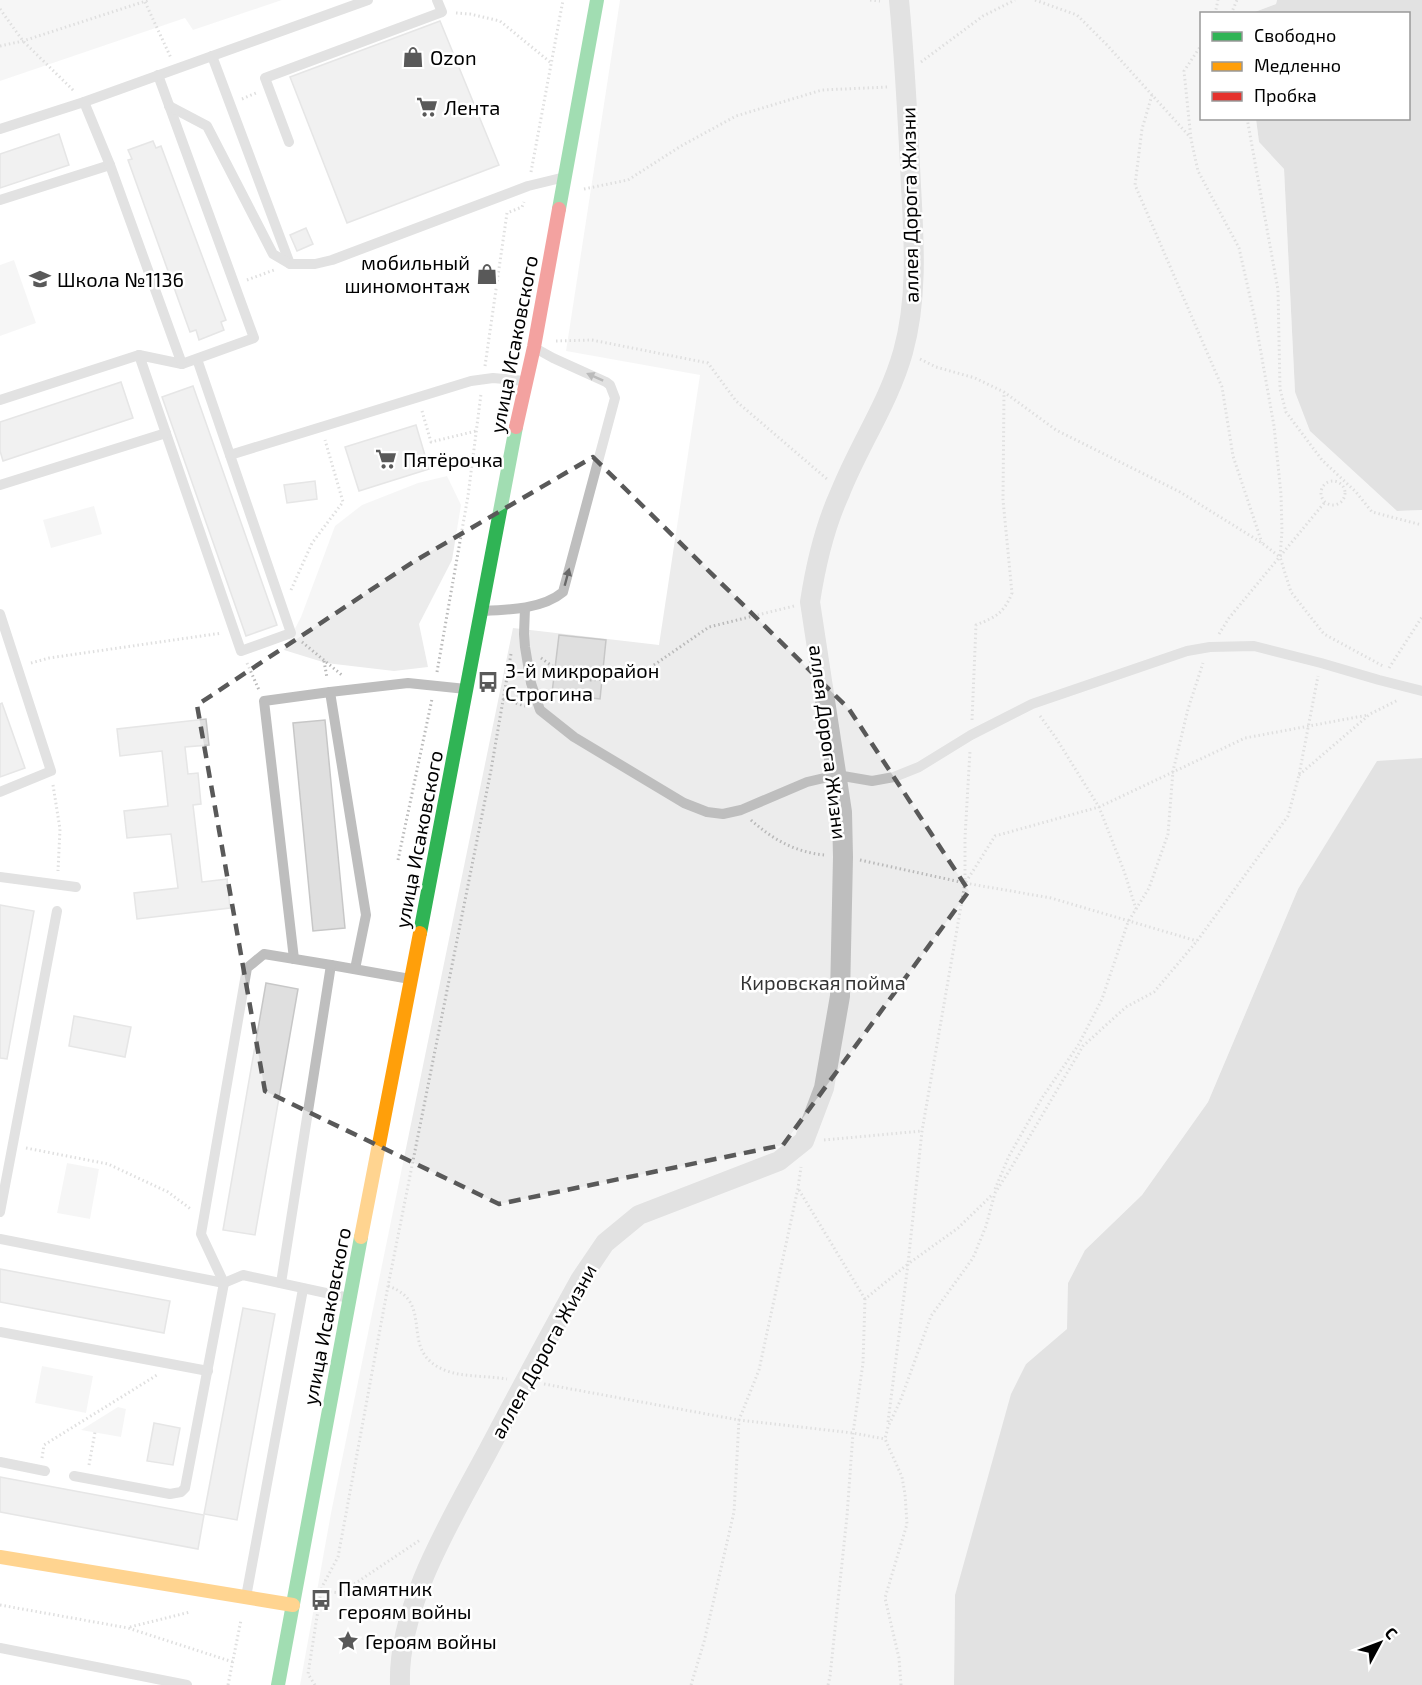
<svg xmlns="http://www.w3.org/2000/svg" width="1422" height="1685" viewBox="0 0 1422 1685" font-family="'Exo 2',sans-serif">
  <rect width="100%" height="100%" fill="#fff"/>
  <!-- green -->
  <g fill="#ececec">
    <path d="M0,0H282L193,30L185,18L0,81Z"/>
    <path d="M620,0H1277L1276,4L1252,13L1202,14V118L1256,119L1259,142L1284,169L1295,392L1397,511L1422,510V758L1377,762L1298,889L1208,1102L1142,1195L1085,1250L1068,1283V1329L1026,1364L955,1595L954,1685H300L331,1513L513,628L659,645L700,375L566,351Z"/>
    <path d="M14,260L36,323L0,336V265Z"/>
    <path d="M447,476L461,505L452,560L419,624L428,667L394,671L326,663L284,650L301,617L335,526L362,505L418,483Z"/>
    <path d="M94,506L102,534L51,548L43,520Z"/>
    <path d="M67,1163L99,1169L90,1219L57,1213Z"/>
    <path d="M42,1366L93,1376L86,1413L35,1403Z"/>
    <path d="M118,1407L126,1409L121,1437L81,1430Z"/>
  </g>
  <!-- water -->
  <g fill="#bfbfbf">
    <path d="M1277,0H1422V510L1397,511L1310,431L1295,392L1284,169L1259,142L1256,119L1408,118V14L1252,13L1276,4Z"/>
    <path d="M1422,758V1685H954L955,1595L1011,1394L1026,1364L1067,1329L1068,1283L1085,1250L1142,1195L1208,1102L1298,889L1377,761Z"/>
  </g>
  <!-- building -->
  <g fill="#dfdfdf" stroke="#c7c7c7" stroke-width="1.5">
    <path d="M440,21L499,165L347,223L290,77Z"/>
    <path d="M59,134L69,165L0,188V154Z"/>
    <path d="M153,141L156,148L161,146L226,320L221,322L224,330L199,340L196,330L190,332L128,160L132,159L128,150Z"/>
    <path d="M306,228L313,244L297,251L290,235Z"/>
    <path d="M121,382L133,418L3,461L0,451V422Z"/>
    <path d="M193,386L277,625L246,636L162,397Z"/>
    <path d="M416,425L429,469L359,491L345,447Z"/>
    <path d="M315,481L317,499L287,503L284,485Z"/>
    <path d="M559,635L606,640L600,699L552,693Z"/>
    <path d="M2,703L25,768L0,777V704Z"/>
    <path d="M206,719L209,745L185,747L188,774L198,773L201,804L193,805L202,882L227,879L230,908L137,919L134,893L178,888L171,834L127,838L124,811L168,806L162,751L120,756L117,729Z"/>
    <path d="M325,720L345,928L313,931L293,723Z"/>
    <path d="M0,905L34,911L7,1059L0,1058Z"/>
    <path d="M266,983L298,989L255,1235L223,1230Z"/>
    <path d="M74,1016L131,1027L125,1057L69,1046Z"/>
    <path d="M0,1269L170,1301L164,1333L0,1302Z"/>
    <path d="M243,1308L275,1314L237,1520L204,1514Z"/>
    <path d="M154,1423L180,1428L173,1465L147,1461Z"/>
    <path d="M0,1477L204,1515L198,1549L0,1512Z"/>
  </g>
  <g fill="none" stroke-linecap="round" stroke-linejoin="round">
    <!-- path -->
    <g stroke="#b9b9b9" stroke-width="3" stroke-dasharray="1.5 3" stroke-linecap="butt">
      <path d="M870,0L880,1"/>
      <path d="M1035,0L1077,15L1107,45L1190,137"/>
      <path d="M145,2L171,58"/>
      <path d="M0,9L23,41L75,92"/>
      <path d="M456,13L470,14L500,21L550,62"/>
      <path d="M1215,14L1218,0"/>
      <path d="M1231,14L1237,0"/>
      <path d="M1202,44L1184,71L1191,139L1198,171L1239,248L1255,319L1274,426L1281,494L1282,531L1280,557L1291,592L1324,634L1383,666"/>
      <path d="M0,46L23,41L149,0"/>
      <path d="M921,62L983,16L1015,0"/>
      <path d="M1152,95L1142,129L1135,185L1222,387L1233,456L1262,543"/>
      <path d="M242,99L256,93"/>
      <path d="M1247,118L1278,290L1280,389L1286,412L1322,460L1356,492L1372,512L1422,525"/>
      <path d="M531,172L563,0"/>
      <path d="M584,189L628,180L681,146L736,116L822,90L888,87"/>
      <path d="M247,280L274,270"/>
      <path d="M556,341L592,340L708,363L736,401L827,479"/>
      <path d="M920,359L936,367L975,378L1004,392L1056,430L1180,492L1262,543L1280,557"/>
      <path d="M485,366L507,213L522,207L524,202"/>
      <path d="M422,411L431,442L476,431"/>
      <circle cx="1333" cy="493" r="12"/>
      <path d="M291,590L312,543L343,502L325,440"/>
      <path d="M1219,634L1229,618L1325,502"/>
      <path d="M302,642L343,676"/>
      <path d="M541,658L552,666L591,680L638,676L709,627L794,606"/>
      <path d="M324,661L327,678"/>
      <path d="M31,663L49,658L222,633"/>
      <path d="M247,663L259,690"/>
      <path d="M1389,668L1422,617"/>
      <path d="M437,672L468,496L481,394"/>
      <path d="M503,699L525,706"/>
      <path d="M1040,716L1056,738L1099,807L1124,871L1136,909"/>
      <path d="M972,720L976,625C996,617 1004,613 1012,593L1003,500L1004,392"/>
      <path d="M1299,775L1370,714L1398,700"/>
      <path d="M53,785L60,829L58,871"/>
      <path d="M751,820C772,839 795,852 824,855"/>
      <path d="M398,860L432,699"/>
      <path d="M860,860L965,883L1051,898L1197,941"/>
      <path d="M966,882L995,836L1099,807L1245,738L1368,715"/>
      <path d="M824,1140L922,1131"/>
      <path d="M26,1148L108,1164L168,1192L192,1210"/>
      <path d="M995,1189L1009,1156L1042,1098L1079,1044L1102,999L1128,922L1149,888L1168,834L1173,771L1188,709L1203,663"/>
      <path d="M799,1190L865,1299"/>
      <path d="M388,1286C438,1303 395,1352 447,1371C463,1377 490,1376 507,1379"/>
      <path d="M544,1384L739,1420L853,1433L885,1439"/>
      <path d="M888,1422L908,1264L958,1228L993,1194"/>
      <path d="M42,1458L44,1445L157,1375"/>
      <path d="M89,1465L95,1432"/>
      <path d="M321,1591L341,1593L420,1540"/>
      <path d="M0,1605L128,1628L233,1662"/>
      <path d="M130,1627L190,1612"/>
      <path d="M228,1685L241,1620"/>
      <path d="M315,1685L308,1674L321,1591L323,1585L338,1557L388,1286L491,770L511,654"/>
      <path d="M691,1685L704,1642L734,1512L739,1420L759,1370L798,1188L801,1167"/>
      <path d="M828,1685L830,1676L847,1516L853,1433L863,1363L865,1299L908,1264L922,1131L965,883V837L970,751"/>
      <path d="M901,1685L899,1658L885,1598L907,1524L905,1494L902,1477L885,1439L888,1427L901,1399L931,1316L973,1258L986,1226L995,1193L1011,1168L1083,1046L1126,1007L1154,992L1197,941L1288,816L1299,775L1318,676"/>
    </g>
    <!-- lane -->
    <g stroke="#bebebe" stroke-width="10">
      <path d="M212,56L290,264"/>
      <path d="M158,75L254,338L182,364L139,355L241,651L291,633L197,359"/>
      <path d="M169,106L207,126L273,254L290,264H315L332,260L528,186L561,178"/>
      <path d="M0,129L84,102"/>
      <path d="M289,142L265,78L442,12L437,0"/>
      <path d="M0,200L110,165"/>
      <path d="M182,364L110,165L84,102L368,0"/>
      <path d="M0,400L139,355"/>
      <path d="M230,455L471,381L493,378L525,381"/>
      <path d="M0,485L166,433"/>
      <path d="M525,608L524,634L525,647L531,683L540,710L574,737L684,803L707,812L723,814L741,810L807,782L837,775L872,781L894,777L919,767L971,735L1032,704L1187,651L1210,647L1254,646L1321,663L1379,680L1422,691"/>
      <path d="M482,611C508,610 543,609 563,592L615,398L610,385L606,382L553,358L535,348"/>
      <path d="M0,614L51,771L0,792"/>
      <path d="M330,692L408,683L466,689"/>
      <path d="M0,877L76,887"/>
      <path d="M294,959L264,701L330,692L366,915L355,969"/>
      <path d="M0,1212L57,911"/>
      <path d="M0,1239L224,1283L243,1275L349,1298"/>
      <path d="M281,1283L331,965L410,979"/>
      <path d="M0,1332L208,1371"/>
      <path d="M0,1462L45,1471"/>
      <path d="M74,1476L170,1494L181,1492L185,1488L224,1283L201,1234L247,968L264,954L331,965"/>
      <path d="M246,1597L303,1289"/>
      <path d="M0,1648L187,1685"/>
    </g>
    <!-- street -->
    <path stroke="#bebebe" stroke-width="20" d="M400,1685C397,1606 453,1517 489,1449C519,1392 549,1336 580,1280L605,1243L639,1215L779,1161L804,1141L824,1088L840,996L843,857L842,812L810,602C816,563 824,528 840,493C859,445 889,402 903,352C918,298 914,241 911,186C908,123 905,62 899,0"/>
    <!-- fast -->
    <g stroke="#30b455" stroke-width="14">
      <path d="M559,209L597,0"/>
      <path d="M420,933L516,427"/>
      <path d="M278,1685L361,1237"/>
    </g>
    <!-- slow -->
    <g stroke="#ff9f0a" stroke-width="14">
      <path d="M361,1237L420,933"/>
      <path d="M0,1557L293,1605"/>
    </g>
    <!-- jam -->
    <path stroke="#e5322d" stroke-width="14" d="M516,427L534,347L559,209"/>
  </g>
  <!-- one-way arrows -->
  <defs><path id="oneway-solid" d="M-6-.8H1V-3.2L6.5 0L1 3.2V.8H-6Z" transform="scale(1.5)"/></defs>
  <g fill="#686868">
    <use href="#oneway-solid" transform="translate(595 377) rotate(-156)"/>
    <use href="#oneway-solid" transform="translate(567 577) rotate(-75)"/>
  </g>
  <!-- marked area -->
  <path d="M0 0H1422V1685H0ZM593,457L849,709L969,891L783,1145L499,1204L265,1091L197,705L413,562Z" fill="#fff" fill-opacity=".55" fill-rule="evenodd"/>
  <path fill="none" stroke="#595959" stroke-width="4.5" stroke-dasharray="12 8" stroke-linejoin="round" d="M593,457L849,709L969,891L783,1145L499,1204L265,1091L197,705L413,562Z"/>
  <!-- icons -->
  <defs>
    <symbol id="shop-bare" viewBox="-9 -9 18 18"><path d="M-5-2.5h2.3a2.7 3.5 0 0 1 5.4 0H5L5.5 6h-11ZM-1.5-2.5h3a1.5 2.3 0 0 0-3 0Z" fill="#595959" stroke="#fff" stroke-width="2.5" paint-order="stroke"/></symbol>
    <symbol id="supermarket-bare" viewBox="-9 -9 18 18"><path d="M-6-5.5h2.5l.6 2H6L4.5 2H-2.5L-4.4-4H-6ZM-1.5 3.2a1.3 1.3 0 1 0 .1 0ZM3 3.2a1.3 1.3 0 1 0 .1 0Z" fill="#595959" stroke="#fff" stroke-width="2.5" paint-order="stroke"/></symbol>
    <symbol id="school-bare" viewBox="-9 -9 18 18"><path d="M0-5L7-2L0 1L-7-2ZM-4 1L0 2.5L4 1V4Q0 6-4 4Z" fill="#595959" stroke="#fff" stroke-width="2.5" paint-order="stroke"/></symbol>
    <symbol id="bus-bare" viewBox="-9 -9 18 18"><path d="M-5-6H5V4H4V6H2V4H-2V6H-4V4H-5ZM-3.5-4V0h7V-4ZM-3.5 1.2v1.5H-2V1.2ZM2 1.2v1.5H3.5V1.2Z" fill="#595959" stroke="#fff" stroke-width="2.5" paint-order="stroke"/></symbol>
    <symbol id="sight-bare" viewBox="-9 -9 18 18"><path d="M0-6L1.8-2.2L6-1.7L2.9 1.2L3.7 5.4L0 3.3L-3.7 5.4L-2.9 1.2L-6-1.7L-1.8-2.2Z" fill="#595959" stroke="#fff" stroke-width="2.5" paint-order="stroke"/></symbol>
  </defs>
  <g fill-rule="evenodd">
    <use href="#shop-bare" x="398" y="42" width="30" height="30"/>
    <use href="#supermarket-bare" x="412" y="92" width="30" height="30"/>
    <use href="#shop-bare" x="472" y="259" width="30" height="30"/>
    <use href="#school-bare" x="25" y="264" width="30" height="30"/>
    <use href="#supermarket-bare" x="371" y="444" width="30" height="30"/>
    <use href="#bus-bare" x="473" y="667" width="30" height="30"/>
    <use href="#bus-bare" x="306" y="1585" width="30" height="30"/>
    <use href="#sight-bare" x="333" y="1626" width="30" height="30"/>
  </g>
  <g text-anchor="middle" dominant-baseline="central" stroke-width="5" stroke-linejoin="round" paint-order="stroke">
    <!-- poi labels -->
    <g font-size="20" fill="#000" stroke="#fff" text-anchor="start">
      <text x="430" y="57">Ozon</text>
      <text x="444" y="107">Лента</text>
      <text x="470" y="262" text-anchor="end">мобильный<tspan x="470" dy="23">шиномонтаж</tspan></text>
      <text x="57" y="279">Школа №1136</text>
      <text x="403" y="459">Пятёрочка</text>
      <text x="505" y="670">3-й микрорайон<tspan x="505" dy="23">Строгина</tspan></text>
      <text x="338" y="1588">Памятник<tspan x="338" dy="23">героям войны</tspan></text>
      <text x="365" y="1641">Героям войны</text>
    </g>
    <!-- street labels -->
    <g font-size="20" fill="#000" stroke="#fff">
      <text transform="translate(909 205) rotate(-91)">аллея Дорога Жизни</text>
      <text transform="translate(513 344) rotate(-79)">улица Исаковского</text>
      <text transform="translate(829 742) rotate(83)">аллея Дорога Жизни</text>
      <text transform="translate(418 839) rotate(-79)">улица Исаковского</text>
      <text transform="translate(326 1316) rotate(-79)">улица Исаковского</text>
      <text transform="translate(543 1351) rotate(-61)">аллея Дорога Жизни</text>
    </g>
    <!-- park labels -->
    <g font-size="20" fill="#333" stroke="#fff">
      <text x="823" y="982">Кировская пойма</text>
    </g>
  </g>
  <!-- legend -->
  <rect x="1200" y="12" width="210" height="108" fill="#ffffff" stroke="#999999" stroke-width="1.5"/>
  <rect x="1212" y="32" width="30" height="9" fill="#30b455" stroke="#999999" stroke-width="1.5"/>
  <text x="1254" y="42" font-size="18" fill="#000000">Свободно</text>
  <rect x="1212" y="62" width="30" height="9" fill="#ff9f0a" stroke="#999999" stroke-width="1.5"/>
  <text x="1254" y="72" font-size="18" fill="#000000">Медленно</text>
  <rect x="1212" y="92" width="30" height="9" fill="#e5322d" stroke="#999999" stroke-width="1.5"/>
  <text x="1254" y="102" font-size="18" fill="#000000">Пробка</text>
  <!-- north arrow -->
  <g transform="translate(1380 1643) rotate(49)" stroke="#ffffff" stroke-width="4.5" paint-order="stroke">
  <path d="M0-4.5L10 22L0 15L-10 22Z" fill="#000000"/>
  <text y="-9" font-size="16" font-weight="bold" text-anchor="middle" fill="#000000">С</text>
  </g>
</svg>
